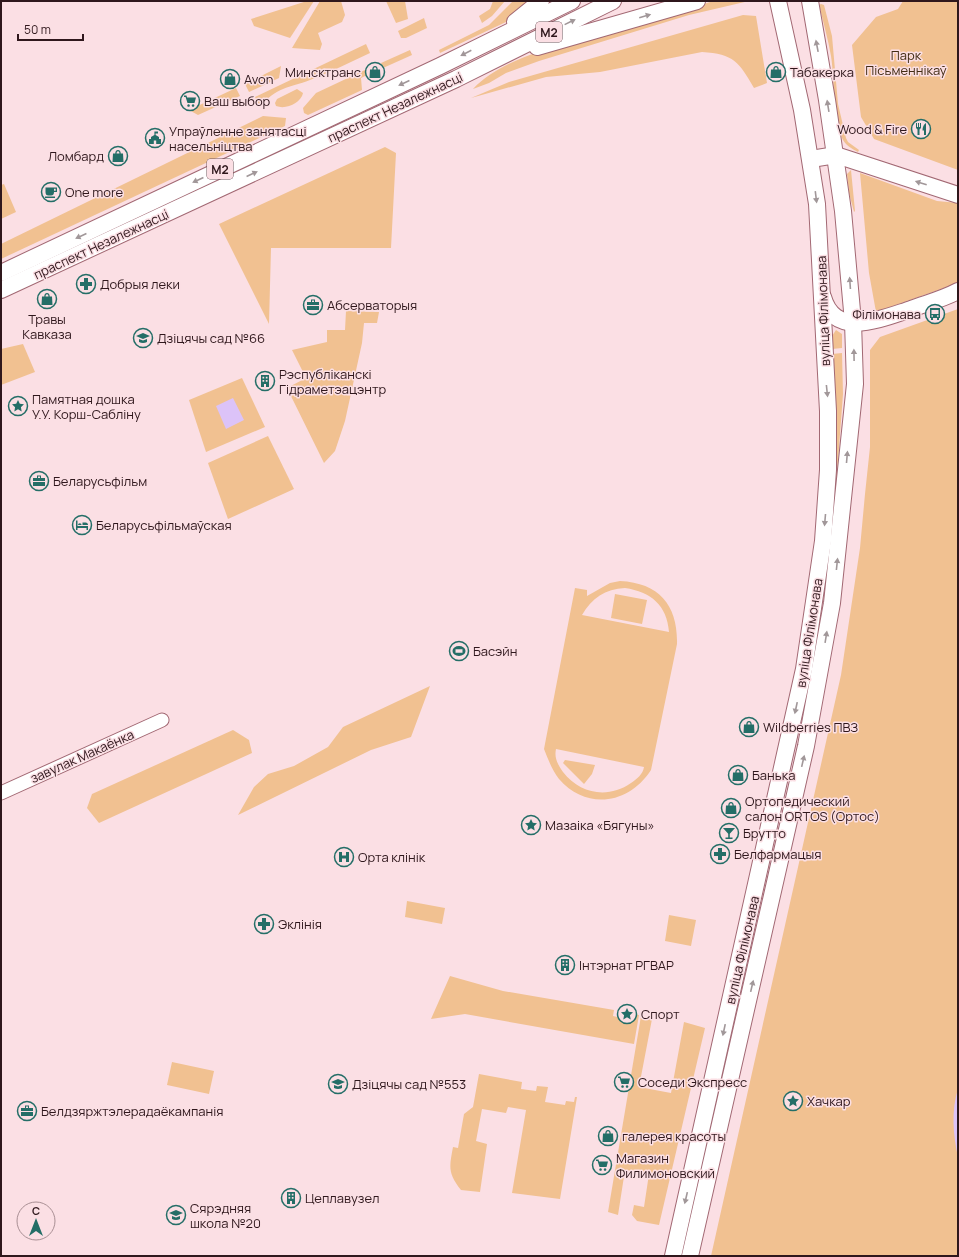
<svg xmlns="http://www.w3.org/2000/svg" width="959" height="1257" viewBox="0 0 959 1257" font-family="Manrope,sans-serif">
  <rect width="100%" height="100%" fill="#fbdfe4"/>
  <!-- green -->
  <g fill="#f1c191" fill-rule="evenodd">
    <path d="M307,1H314L290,38L254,26L251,19Z"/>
    <path d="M320,1H341L345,15L342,22L318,33L322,44L320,50L292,48Z"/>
    <path d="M386,1H405L408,19L396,23Z"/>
    <path d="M493,1H505L492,16L482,23L479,16L490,9Z"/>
    <path d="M513,1H532L506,22L440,53L439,50L489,25Z"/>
    <path d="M713,1H749L689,15L539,61L506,73L489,83L473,89C509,51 583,41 632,27C659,19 686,10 713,1Z"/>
    <path d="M903,1H958V170L874,139L861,117L852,45L876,17L898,9Z"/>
    <path d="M821,4L824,5L832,36L838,104L846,138L848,142L859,150L858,152C852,149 845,145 842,138C832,113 835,82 831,56C828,39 823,21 819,5Z"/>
    <path d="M743,15L756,16L767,83L754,88C739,62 734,54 702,52L600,72L546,77L471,98L509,82Z"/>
    <path d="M424,18L427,28L406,38H401L398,31Z"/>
    <path d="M366,44L370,53C350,62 331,72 310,80C289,88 276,87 260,107L255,97Z"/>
    <path d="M410,50L412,55L383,68L381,63Z"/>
    <path d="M281,66L279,78L249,92L245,84Z"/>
    <path d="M367,69L369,74L361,78L362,90L308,115L304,113L303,108L316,93Z"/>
    <path d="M236,88L240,96L198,115L189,110Z"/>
    <path d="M297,89L303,93C301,103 286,110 276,106L275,103L277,99Z"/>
    <path d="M263,116L286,118L285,126L1,259V244Z"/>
    <path d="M385,147L396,153L391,248H271L269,324L219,224Z"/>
    <path d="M851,170L855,211L854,212L849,193L847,174Z"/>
    <path d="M860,173L937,201L958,203V283L876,312L869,273Z"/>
    <path d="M4,184L16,212L1,219V185Z"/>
    <path d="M958,309V1256H711L841,675L860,548L865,494L870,447V350L880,337Z"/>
    <path d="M346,311L379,312L377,323H364L362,343L345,421L335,451L324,463L287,388L306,378L292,350L327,342V330H345Z"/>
    <path d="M836,330L842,334V348L832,349V336Z"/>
    <path d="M23,344L35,372L1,385V349Z"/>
    <path d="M842,353L843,394L830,568H826L834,492L836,445L832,354Z"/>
    <path d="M242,378L265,427L206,452L189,400Z"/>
    <path d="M268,436L294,489L228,519L208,463Z"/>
    <path d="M620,581C660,583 678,606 677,644L651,770C629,804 587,811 559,779C552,770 548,759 544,749L575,588L587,590V596L610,583ZM625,588C651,592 667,605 669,632L582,615C592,598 605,589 625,588ZM556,749L644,767C643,774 637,779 631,783C608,799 580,794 563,772C558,765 554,758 556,749Z"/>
    <path d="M615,594L647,600L642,624L611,618Z"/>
    <path d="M430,686L411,737L371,750L238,815L254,787L268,774L294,766L328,747L343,727Z"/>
    <path d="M233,730L249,740L252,753L99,823L87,808L92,794Z"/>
    <path d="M565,760L595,765L592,774L584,784L563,763Z"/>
    <path d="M407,901L445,908L442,924L405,917Z"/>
    <path d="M669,915L696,920L691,946L665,941Z"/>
    <path d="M450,976L503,991L614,1010L613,1016L626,1019L627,1013L639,1015L634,1044L465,1014L431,1019Z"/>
    <path d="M641,1016L652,1019L639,1087L671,1093L684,1022L705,1028L659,1225L637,1221L632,1215L634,1205L644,1207L649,1174L625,1170L618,1215L608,1212Z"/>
    <path d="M172,1062L214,1071L209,1094L167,1085Z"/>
    <path d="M479,1074L522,1082L521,1089L536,1091L537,1086L548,1087L545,1102L565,1105L566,1101L574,1102L575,1097H577L560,1199L512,1193L526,1110L508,1107L506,1113L482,1109L476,1141L487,1144L480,1192L461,1190C448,1173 449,1168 453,1147L458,1148L464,1114L473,1107Z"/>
  </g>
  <!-- water -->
  <g fill="#dcc3f8">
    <path d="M233,398L244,420L226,429L216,406Z"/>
    <path d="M958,1089V1157C953,1135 951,1111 958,1089Z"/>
  </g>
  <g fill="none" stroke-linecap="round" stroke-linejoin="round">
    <defs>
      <path id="minor" d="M1,793L162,720"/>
      <g id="major">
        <path d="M515,22L541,1"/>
        <path d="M537,47L697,1"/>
        <path d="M811,159L836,155L958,195"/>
        <path d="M1,273L440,66L572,1"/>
        <path d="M1,290L456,79L613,1"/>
        <path d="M823,297C835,340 883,318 911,309C927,303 943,299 958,291"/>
        <path d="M673,1256L804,669L823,541L828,470V411L817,204L802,110L778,1"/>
        <path d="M690,1256L806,746L832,603L855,384L853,322L843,211L827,100L810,1"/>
      </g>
    </defs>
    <!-- minor casing -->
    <use href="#minor" stroke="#a26873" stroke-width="15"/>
    <!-- major casing -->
    <use href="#major" stroke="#a26873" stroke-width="18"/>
    <!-- minor -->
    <use href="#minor" stroke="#fff" stroke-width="13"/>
    <!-- major -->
    <use href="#major" stroke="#fff" stroke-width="16"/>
  </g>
  <!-- one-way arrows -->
  <defs><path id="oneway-solid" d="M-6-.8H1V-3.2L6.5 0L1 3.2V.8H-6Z"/></defs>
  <g fill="#a19799">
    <use href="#oneway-solid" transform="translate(645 16) rotate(-16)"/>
    <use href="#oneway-solid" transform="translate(570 22) rotate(-26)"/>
    <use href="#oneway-solid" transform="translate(817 46) rotate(-101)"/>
    <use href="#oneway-solid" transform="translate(466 53) rotate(153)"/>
    <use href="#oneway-solid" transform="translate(404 83) rotate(155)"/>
    <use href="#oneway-solid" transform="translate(828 106) rotate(-99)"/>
    <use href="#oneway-solid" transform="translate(252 174) rotate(-25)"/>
    <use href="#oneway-solid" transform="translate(198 180) rotate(155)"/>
    <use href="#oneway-solid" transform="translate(921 183) rotate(-162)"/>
    <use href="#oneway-solid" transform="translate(816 197) rotate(83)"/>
    <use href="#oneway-solid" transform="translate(81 236) rotate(155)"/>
    <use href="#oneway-solid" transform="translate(850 283) rotate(-94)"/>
    <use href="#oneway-solid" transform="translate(854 355) rotate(-91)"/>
    <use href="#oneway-solid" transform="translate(827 391) rotate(84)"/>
    <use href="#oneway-solid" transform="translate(847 457) rotate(-85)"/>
    <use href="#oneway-solid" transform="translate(825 520) rotate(95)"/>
    <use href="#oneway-solid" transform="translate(837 564) rotate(-84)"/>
    <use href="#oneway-solid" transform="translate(826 637) rotate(-81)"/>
    <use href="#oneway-solid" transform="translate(796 708) rotate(102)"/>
    <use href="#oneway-solid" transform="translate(803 761) rotate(-77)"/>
    <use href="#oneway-solid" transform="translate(752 986) rotate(-77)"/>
    <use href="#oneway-solid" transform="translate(724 1030) rotate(102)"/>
    <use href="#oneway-solid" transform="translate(686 1198) rotate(103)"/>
  </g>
  <!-- icons -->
  <defs>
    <symbol id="shop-ring" viewBox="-11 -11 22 22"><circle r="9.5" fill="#fbdfe4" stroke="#246e67" stroke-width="1.5"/><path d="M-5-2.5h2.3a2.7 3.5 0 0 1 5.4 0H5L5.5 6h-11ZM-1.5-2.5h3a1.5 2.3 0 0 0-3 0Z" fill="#246e67"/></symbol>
    <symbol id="supermarket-ring" viewBox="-11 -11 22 22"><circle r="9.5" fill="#fbdfe4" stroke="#246e67" stroke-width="1.5"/><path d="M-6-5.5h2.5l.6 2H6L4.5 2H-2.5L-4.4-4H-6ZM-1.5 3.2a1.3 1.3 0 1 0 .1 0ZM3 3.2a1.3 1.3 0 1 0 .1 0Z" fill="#246e67"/></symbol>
    <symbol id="restaurant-ring" viewBox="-11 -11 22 22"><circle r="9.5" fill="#fbdfe4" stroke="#246e67" stroke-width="1.5"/><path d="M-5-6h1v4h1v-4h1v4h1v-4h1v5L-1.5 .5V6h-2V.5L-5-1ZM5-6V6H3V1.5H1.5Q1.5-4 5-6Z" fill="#246e67"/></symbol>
    <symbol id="civic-ring" viewBox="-11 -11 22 22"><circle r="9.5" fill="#fbdfe4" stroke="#246e67" stroke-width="1.5"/><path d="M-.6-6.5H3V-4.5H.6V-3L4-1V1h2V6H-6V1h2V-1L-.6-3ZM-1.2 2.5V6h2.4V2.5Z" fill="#246e67"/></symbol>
    <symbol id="cafe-ring" viewBox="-11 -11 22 22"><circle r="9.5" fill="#fbdfe4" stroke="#246e67" stroke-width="1.5"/><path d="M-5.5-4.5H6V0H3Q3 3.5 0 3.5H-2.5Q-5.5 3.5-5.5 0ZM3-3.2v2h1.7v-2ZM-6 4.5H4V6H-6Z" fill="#246e67"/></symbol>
    <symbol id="pharmacy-ring" viewBox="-11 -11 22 22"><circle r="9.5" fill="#fbdfe4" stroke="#246e67" stroke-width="1.5"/><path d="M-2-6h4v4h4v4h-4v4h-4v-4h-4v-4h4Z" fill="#246e67"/></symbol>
    <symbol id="office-ring" viewBox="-11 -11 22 22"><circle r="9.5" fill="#fbdfe4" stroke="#246e67" stroke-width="1.5"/><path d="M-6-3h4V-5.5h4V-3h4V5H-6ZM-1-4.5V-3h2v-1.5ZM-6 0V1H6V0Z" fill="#246e67"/></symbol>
    <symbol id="bus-ring" viewBox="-11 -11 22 22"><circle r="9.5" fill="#fbdfe4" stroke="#246e67" stroke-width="1.5"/><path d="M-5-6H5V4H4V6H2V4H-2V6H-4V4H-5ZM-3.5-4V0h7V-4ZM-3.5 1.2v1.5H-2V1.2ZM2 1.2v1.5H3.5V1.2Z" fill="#246e67"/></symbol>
    <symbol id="school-ring" viewBox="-11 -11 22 22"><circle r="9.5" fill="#fbdfe4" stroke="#246e67" stroke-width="1.5"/><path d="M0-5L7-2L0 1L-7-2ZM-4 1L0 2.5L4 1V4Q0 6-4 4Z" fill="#246e67"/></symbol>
    <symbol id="building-ring" viewBox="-11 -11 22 22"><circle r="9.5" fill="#fbdfe4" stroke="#246e67" stroke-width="1.5"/><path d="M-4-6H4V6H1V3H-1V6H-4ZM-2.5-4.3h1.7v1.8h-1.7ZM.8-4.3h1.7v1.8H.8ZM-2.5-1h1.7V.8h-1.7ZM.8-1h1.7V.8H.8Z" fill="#246e67"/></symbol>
    <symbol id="sight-ring" viewBox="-11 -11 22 22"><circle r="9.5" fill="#fbdfe4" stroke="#246e67" stroke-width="1.5"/><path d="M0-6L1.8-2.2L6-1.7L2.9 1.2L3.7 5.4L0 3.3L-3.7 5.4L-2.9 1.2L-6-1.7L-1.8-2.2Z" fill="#246e67"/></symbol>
    <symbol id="hotel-ring" viewBox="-11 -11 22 22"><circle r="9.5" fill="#fbdfe4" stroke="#246e67" stroke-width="1.5"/><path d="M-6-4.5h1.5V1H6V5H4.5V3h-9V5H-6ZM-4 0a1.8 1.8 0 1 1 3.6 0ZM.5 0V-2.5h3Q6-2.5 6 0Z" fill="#246e67"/></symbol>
    <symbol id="stadium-ring" viewBox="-11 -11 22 22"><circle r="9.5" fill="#fbdfe4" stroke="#246e67" stroke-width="1.5"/><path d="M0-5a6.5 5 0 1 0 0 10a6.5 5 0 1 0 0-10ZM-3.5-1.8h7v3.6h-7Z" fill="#246e67"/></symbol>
    <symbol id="bar-ring" viewBox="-11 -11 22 22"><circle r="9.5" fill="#fbdfe4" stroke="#246e67" stroke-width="1.5"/><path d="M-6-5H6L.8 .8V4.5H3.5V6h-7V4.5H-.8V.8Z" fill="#246e67"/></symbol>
    <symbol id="hospital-ring" viewBox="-11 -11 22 22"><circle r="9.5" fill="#fbdfe4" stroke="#246e67" stroke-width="1.5"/><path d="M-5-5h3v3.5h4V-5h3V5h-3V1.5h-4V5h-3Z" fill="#246e67"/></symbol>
  </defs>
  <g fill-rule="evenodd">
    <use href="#shop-ring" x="364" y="61" width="22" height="22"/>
    <use href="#shop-ring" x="765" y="61" width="22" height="22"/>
    <use href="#shop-ring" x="219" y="68" width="22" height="22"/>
    <use href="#supermarket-ring" x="179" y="90" width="22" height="22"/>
    <use href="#restaurant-ring" x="910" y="118" width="22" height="22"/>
    <use href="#civic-ring" x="144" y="127" width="22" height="22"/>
    <use href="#shop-ring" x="107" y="145" width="22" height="22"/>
    <use href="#cafe-ring" x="40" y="181" width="22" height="22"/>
    <use href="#pharmacy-ring" x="75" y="273" width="22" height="22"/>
    <use href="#shop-ring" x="36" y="288" width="22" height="22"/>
    <use href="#office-ring" x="302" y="294" width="22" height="22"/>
    <use href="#bus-ring" x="924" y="303" width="22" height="22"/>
    <use href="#school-ring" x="132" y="327" width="22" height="22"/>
    <use href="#building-ring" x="254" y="370" width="22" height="22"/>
    <use href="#sight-ring" x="7" y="395" width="22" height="22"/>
    <use href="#office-ring" x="28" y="470" width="22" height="22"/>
    <use href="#hotel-ring" x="71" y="514" width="22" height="22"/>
    <use href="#stadium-ring" x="448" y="640" width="22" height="22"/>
    <use href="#shop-ring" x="738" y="716" width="22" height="22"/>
    <use href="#shop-ring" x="727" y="764" width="22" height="22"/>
    <use href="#shop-ring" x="720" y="797" width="22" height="22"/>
    <use href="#sight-ring" x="520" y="814" width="22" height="22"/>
    <use href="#bar-ring" x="718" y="822" width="22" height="22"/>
    <use href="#pharmacy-ring" x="709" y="843" width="22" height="22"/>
    <use href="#hospital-ring" x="333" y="846" width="22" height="22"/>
    <use href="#pharmacy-ring" x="253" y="913" width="22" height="22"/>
    <use href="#building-ring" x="554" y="954" width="22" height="22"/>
    <use href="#sight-ring" x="616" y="1003" width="22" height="22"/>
    <use href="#supermarket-ring" x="613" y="1071" width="22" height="22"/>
    <use href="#school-ring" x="327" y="1073" width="22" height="22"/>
    <use href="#sight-ring" x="782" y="1090" width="22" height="22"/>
    <use href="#office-ring" x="16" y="1100" width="22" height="22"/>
    <use href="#shop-ring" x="597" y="1125" width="22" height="22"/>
    <use href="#supermarket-ring" x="591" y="1154" width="22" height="22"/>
    <use href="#building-ring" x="280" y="1187" width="22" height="22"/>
    <use href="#school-ring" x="165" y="1204" width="22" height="22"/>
  </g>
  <g text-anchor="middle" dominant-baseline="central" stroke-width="3" stroke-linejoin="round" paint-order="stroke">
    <!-- shield labels -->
    <g fill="#fbdfe4" stroke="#6c5358" stroke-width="1">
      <rect x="536" y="22" width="26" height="20" rx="3"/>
      <rect x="207" y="159" width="26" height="20" rx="3"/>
    </g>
    <g font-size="12" font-weight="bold" fill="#2f171c">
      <text x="549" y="32">М2</text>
      <text x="220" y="169">М2</text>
    </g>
    <!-- park labels -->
    <g font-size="13" fill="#422c13" stroke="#fbdfe4">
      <text x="906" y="55">Парк<tspan x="906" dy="15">Пісьменнікаў</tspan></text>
    </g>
    <!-- poi labels -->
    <g font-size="13" fill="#2f171c" stroke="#fbdfe4" text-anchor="start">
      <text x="361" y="72" text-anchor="end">Минсктранс</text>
      <text x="790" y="72">Табакерка</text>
      <text x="244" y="79">Avon</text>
      <text x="204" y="101">Ваш выбор</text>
      <text x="907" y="129" text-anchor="end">Wood &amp; Fire</text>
      <text x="169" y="131">Упраўленне занятасці<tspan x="169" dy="15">насельніцтва</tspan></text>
      <text x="104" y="156" text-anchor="end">Ломбард</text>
      <text x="65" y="192">One more</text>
      <text x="100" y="284">Добрыя леки</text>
      <text x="327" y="305">Абсерваторыя</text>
      <text x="921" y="314" text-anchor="end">Філімонава</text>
      <text x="47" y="319" text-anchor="middle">Травы<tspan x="47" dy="15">Кавказа</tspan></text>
      <text x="157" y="338">Дзіцячы сад №66</text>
      <text x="279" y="374">Рэспубліканскі<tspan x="279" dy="15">Гідраметэацэнтр</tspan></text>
      <text x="32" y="399">Памятная дошка<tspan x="32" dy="15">У.У. Корш-Сабліну</tspan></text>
      <text x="53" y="481">Беларусьфільм</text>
      <text x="96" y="525">Беларусьфільмаўская</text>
      <text x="473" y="651">Басэйн</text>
      <text x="763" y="727">Wildberries ПВЗ</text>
      <text x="752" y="775">Банька</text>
      <text x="745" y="801">Ортопедический<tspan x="745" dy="15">салон ORTOS (Ортос)</tspan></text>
      <text x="545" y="825">Мазаіка «Бягуны»</text>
      <text x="743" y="833">Брутто</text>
      <text x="734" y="854">Белфармацыя</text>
      <text x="358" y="857">Орта клінік</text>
      <text x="278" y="924">Эклінія</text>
      <text x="579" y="965">Інтэрнат РГВАР</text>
      <text x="641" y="1014">Спорт</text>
      <text x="638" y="1082">Соседи Экспресс</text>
      <text x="352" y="1084">Дзіцячы сад №553</text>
      <text x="807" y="1101">Хачкар</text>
      <text x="41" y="1111">Белдзяржтэлерадаёкампанія</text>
      <text x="622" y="1136">галерея красоты</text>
      <text x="616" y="1158">Магазин<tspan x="616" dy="15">Филимоновский</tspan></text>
      <text x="305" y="1198">Цеплавузел</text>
      <text x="190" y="1208">Сярэдняя<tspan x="190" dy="15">школа №20</tspan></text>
    </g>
    <!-- street labels -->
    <g font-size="13" fill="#2f171c" stroke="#fbdfe4">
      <text transform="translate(395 107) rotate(-25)">праспект Незалежнасці</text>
      <text transform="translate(101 244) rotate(-25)">праспект Незалежнасці</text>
      <text transform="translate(823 311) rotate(-92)">вуліца Філімонава</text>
      <text transform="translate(809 633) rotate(-81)">вуліца Філімонава</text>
      <text transform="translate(82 756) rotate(-24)">завулак Макаёнка</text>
      <text transform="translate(742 950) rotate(-77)">вуліца Філімонава</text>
    </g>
  </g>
  <!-- border -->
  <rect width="959" height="1257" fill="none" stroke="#2f171c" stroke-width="4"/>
  <!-- north arrow -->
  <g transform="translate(36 1221)"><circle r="19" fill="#fbdfe4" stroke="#a98f94"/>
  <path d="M0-3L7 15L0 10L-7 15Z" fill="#246e67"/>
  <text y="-6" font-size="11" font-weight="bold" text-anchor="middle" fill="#2f171c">С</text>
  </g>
  <!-- scale -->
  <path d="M18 34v6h65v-6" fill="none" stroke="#2f171c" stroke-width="2"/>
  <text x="24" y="34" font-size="12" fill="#2f171c" stroke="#fbdfe4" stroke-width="3" paint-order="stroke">50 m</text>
</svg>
